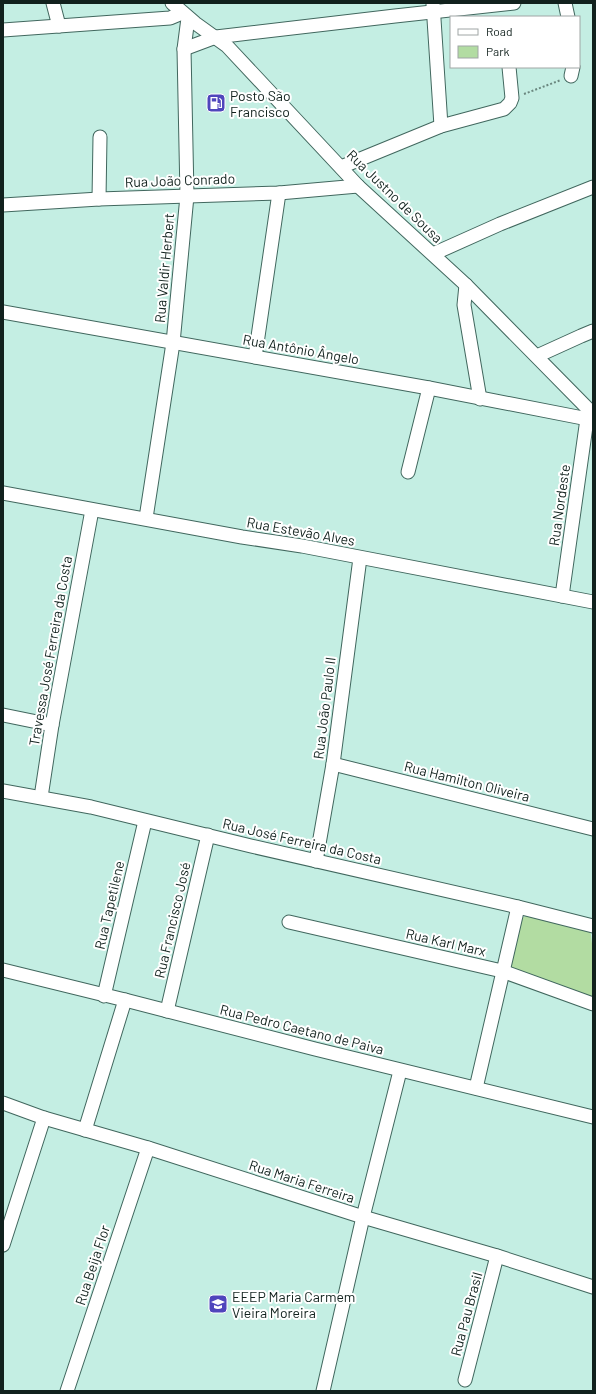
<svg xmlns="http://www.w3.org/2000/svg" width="596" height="1394" viewBox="0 0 596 1394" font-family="Barlow,sans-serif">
  <rect width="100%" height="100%" fill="#c4eee3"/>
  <!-- green -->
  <path fill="#b2dca2" d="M531,913L590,928L593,951V998L512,970L510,963L520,919Z"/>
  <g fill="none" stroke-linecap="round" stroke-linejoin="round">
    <defs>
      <g id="minor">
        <path d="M53,3L59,26"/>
        <path d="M172,3L195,23L227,46L358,186L466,285L593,414"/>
        <path d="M565,3L568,17"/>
        <path d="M433,4L441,126"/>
        <path d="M3,30L170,18L182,13"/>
        <path d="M184,49L216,37L395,16L514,3"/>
        <path d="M571,76L573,67"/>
        <path d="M341,167L441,126L504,109L510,103L512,98L509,67"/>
        <path d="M99,199L100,137"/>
        <path d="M3,205L99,199L279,193L358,186"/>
        <path d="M433,254L500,224L593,187"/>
        <path d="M466,285L464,305L480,399"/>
        <path d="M3,312L429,388L593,420"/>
        <path d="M537,356L581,336L593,331"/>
        <path d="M255,357L279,193"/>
        <path d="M408,472L429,388"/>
        <path d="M3,493L242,537L302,546L593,602"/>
        <path d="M146,518L173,343L187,196L184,49L188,18"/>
        <path d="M562,596L587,419"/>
        <path d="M3,715L52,725"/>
        <path d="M333,764L593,829"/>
        <path d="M3,791L91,807L251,846L518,907L593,926"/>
        <path d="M41,797L52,725L92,510"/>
        <path d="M316,861L333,764L360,558"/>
        <path d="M289,922L502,971L593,1004"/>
        <path d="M3,970L125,1000L315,1049L593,1117"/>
        <path d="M104,996L145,821"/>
        <path d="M167,1011L208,835"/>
        <path d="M476,1088L518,907"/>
        <path d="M3,1103L44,1118L148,1148L363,1217L497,1256L593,1287"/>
        <path d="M85,1130L125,1000"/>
        <path d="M3,1245L44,1118"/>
        <path d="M465,1380L497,1256"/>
        <path d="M67,1391L148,1148"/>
        <path d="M323,1391L363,1217L400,1071"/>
      </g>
    </defs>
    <!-- minor casing -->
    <use href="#minor" stroke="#41675e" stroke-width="15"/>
    <!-- path -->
    <path stroke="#6a877f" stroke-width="2" stroke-dasharray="2 2" stroke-linecap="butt" d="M524,94L561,80"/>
    <!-- minor -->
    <use href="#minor" stroke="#fff" stroke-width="13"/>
  </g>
  <!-- icons -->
  <defs>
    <symbol id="fuel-square" viewBox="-11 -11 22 22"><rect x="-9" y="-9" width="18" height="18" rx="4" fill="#4f45bc" stroke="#fff"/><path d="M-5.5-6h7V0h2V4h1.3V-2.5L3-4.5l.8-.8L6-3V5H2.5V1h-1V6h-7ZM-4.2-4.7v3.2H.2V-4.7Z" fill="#fff"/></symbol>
    <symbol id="school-square" viewBox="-11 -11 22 22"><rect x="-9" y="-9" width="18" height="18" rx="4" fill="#4f45bc" stroke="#fff"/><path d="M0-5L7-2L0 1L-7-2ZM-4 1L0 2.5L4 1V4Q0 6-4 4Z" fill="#fff"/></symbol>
  </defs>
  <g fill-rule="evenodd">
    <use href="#fuel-square" x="205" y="92" width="22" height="22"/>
    <use href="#school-square" x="207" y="1293" width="22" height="22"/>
  </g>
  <g text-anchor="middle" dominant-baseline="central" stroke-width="4" stroke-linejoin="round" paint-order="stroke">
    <!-- poi labels -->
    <g font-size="14" fill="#11211d" stroke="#fff" text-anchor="start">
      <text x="230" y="95">Posto São<tspan x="230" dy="16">Francisco</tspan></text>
      <text x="232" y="1296">EEEP Maria Carmem<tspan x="232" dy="16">Vieira Moreira</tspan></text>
    </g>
    <!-- street labels -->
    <g font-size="14" fill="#11211d" stroke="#fff">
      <text transform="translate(180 180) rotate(-2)">Rua João Conrado</text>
      <text transform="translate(395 196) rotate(44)">Rua Justno de Sousa</text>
      <text transform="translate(164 268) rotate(-85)">Rua Valdir Herbert</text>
      <text transform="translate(301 349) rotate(10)">Rua Antônio Ângelo</text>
      <text transform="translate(559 505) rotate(-82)">Rua Nordeste</text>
      <text transform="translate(301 531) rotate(10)">Rua Estevão Alves</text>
      <text transform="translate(50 651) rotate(-80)">Travessa José Ferreira da Costa</text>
      <text transform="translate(324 708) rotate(-83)">Rua João Paulo II</text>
      <text transform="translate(467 781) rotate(14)">Rua Hamilton Oliveira</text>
      <text transform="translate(302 841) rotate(13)">Rua José Ferreira da Costa</text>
      <text transform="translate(109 905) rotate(-77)">Rua Tapetilene</text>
      <text transform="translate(172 920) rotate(-77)">Rua Francisco José</text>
      <text transform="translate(446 942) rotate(13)">Rua Karl Marx</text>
      <text transform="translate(302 1029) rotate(14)">Rua Pedro Caetano de Paiva</text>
      <text transform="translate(302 1181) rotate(18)">Rua Maria Ferreira</text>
      <text transform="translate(92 1265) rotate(-72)">Rua Beija Flor</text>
      <text transform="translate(466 1314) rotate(-75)">Rua Pau Brasil</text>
    </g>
  </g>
  <!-- border -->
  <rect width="596" height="1394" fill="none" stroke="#11211d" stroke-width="8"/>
  <!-- legend -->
  <rect x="450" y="16" width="130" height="52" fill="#ffffff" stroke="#a0a6a5"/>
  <rect x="458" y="29" width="20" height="6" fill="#ffffff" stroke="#a0a6a5"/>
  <text x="486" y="36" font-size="12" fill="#11211d">Road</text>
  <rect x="458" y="46" width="20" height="12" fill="#b2dca2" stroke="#a0a6a5"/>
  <text x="486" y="56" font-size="12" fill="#11211d">Park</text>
</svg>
